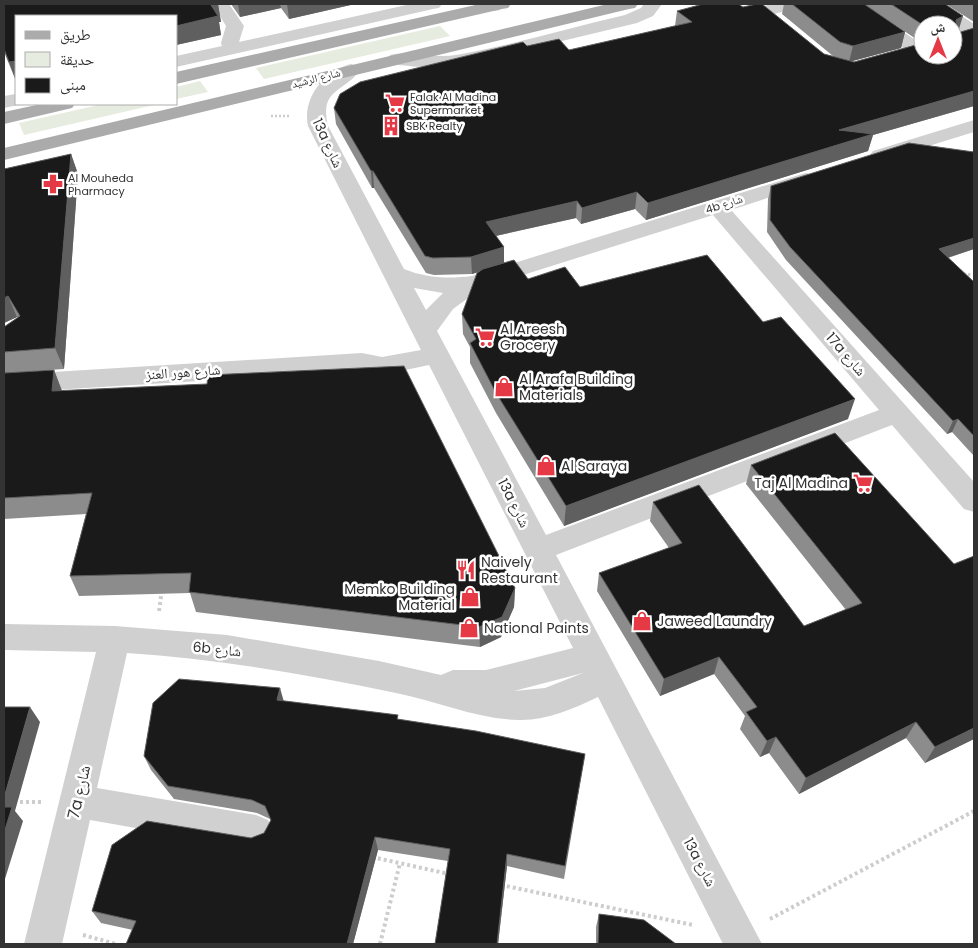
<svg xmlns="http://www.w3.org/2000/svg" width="978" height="948" viewBox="0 0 978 948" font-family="Poppins,'Noto Naskh Arabic',sans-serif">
  <rect width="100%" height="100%" fill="#fff"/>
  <!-- green -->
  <g fill="#e6ecdf">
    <path d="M440,26L450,36L264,79L256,68Z"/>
    <path d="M200,81L208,92L176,99V87Z"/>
    <path d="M103,104H158L24,135L19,123Z"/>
  </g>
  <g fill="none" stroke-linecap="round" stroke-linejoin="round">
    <!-- path-far2 -->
    <path stroke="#cdcdcd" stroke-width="2.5" stroke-dasharray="2 2" stroke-linecap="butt" d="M271,116H290"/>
    <!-- path-far1 -->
    <path stroke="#cdcdcd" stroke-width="3" stroke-dasharray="2.5 2.5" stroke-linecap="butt" d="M963,274L974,275"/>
    <!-- path -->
    <g stroke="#cdcdcd" stroke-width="4" stroke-dasharray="3 3" stroke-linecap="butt">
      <path d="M159,611L162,590"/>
      <path d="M14,802H41"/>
      <path d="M372,857L449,874"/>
      <path d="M501,885L693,925"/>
      <path d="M770,919L974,811"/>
      <path d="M83,935L116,944"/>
      <path d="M380,944L400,863"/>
    </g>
    <!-- minor -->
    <g fill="#d0d0d0" fill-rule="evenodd">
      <path d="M213,4H229L244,26L239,42L411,4H442L439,8L433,9L176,67V56L222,46L221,43L226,26Z"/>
      <path d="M476,4H502L500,10L494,11L479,8Z"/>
      <path d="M644,4H662L653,16L637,23L454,67C433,67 411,68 390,63L388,59L390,55C410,50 435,59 456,55C513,45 569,28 625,15L641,8Z"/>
      <path d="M773,4H802L799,8L765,16L759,15L756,11L759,7Z"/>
      <path d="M841,4H861L923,45V55H925H913Z"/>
      <path d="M924,4H943L974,24V41L953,47V36L962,32L926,8Z"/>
      <path d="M351,64L358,66L360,70C344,93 319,88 328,126L404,269C426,278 448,279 472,276L799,175L806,173L813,175L817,179L813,183L731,210L974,482V512L964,509L892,425L556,555L762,944H723L598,697C573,709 546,721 518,720C477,719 437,701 396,693C307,674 218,659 127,653L97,788L256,815L268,820L274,832L268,844L256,849L90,820L62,944H24L96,652L4,650V624L115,626L227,635L379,661L441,675L453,670H486L573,648L429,365L382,375L362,371L4,393V375L362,353L382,357L421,350L308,126C302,98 324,71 351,64ZM713,215L879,410L546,535L437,331L453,309L482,288ZM414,288L443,293L426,310ZM583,673L545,688L514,691Z"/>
      <path d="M16,94V104H23L4,108V96Z"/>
      <path d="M974,120V132L880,161L873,159L870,155L873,151Z"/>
    </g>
    <!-- major -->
    <g fill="#ababab" fill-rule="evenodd">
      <path d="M480,4H511L508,8L502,9L176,84V72Z"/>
      <path d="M608,4H638L635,8L629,9L4,160V148Z"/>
      <path d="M41,104H75L72,108L4,124V112Z"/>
    </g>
  </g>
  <!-- wall -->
  <g fill="#8c8c8c" fill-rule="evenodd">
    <path d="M4,4H218L221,22H219L221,35L176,45V16L16,81L4,52Z"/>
    <path d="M231,4H355L289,19L281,8L240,17Z"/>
    <path d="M784,4H864L905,32L901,48L852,61L854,62L922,43L864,4H945L958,32L957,33L974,28V106L873,135L868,151L646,220L635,209L581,224L576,218L496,236L504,263L528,279L580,287L763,322L848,419L564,526L496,413L470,363V347L463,334L462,314L479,272L472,274L434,275L426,273L374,188H372L336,124L334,108L527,46L569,50L675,26L677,11L743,7L824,54L833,56L782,14ZM923,25H953L923,55Z"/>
    <path d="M946,4H974V22Z"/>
    <path d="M974,152V249L948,258L974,282V456L952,432L947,434L786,260L767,232L768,199L771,186Z"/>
    <path d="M71,154L78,174L64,369L4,373L54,370L62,391L515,588L514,607L501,637L480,647L196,612L190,593L79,596L70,576L86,514L4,519V327L18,317H17L4,323V169Z"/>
    <path d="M751,465L974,739L925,763L906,738L799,794L769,753L760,757L740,729L745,716L714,674L660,696L597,591L599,573L669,548L650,521L653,502L804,626L846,610L746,484Z"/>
    <path d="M284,701L398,715V719L585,754L564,879L507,866L498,944H435L448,861L378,850L353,944H126L133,930L101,923L92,911L251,838L264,833L271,821L270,819L257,813L174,799L151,770L144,756Z"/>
    <path d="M599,914L676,944H596V927Z"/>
  </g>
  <!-- shaded-wall -->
  <g fill="#5f5f5f">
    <path d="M216,4H218L221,22H219L221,35L176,45V26L211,5Z"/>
    <path d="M238,4H280L281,8L240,17Z"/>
    <path d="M287,4H355L289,19Z"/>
    <path d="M963,16L958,32L953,35L956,20Z"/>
    <path d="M905,32L901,48L849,62L853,46Z"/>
    <path d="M16,61V81L9,62Z"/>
    <path d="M974,91V106L873,135L868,151L646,220L648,203L839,130Z"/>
    <path d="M71,154L78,174L64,369L55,348Z"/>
    <path d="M371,171H373L374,188H372Z"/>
    <path d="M637,192L635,209L581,224L582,208Z"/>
    <path d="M577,201L576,218L486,238V222Z"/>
    <path d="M974,238V249L934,262L939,249Z"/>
    <path d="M504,247V264L472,274L471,257Z"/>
    <path d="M8,296L17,317L4,323V298Z"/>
    <path d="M54,370L62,391H52Z"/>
    <path d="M855,399L848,419L564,526L566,506Z"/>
    <path d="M958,419L952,432L947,434L953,421Z"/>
    <path d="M515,588L514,607L501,637L480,647L479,627Z"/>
    <path d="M719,657L714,674L660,696L664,679Z"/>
    <path d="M280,688L284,702L277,700Z"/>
    <path d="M30,707L40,722L15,811L23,821L4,882V798Z"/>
    <path d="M916,722L906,738L799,794L806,778Z"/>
    <path d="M974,728V739L925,763L935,747Z"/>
    <path d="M776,737L769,753L760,757L767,741Z"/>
    <path d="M375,837L378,850L353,944H347Z"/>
    <path d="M507,854V866L498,944H497Z"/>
  </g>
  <!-- building -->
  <g fill="#1a1a1a" stroke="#5f5f5f">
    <path d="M4,4H216L211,5L218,16L176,26V16H16V61L9,62L4,49Z"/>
    <path d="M703,4H738L743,7L757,4H762L824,54L854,62L923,43V55H953V25H923L891,4H945L963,16L956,20L957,33L974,28V91L839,130L873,134L648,203L637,192L582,208L577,201L486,222L504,247L471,257L433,258L425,256L373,171H371L334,108L340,94L360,82L523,42L527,46L559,39L569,50L692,22L677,11Z"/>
    <path d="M792,4H864L905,32L853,46L840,42Z"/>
    <path d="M909,143L974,152V238L939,249L974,282V436L958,419L953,421L909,374L790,247L770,220L771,186Z"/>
    <path d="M71,154L55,348L4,352V327L20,316L8,296L4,298V169Z"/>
    <path d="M707,255L763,322L781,317L855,399L566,506L496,393L470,343L476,339L462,314L477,273L483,269L514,260L528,279L565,267L580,287Z"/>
    <path d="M404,366L515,588L502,617L479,627L189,592L191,573L70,576L92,493L4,498V373L54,370L52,391L207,384L208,375Z"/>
    <path d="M835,433L954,564L974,556V728L935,747L916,722L806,778L776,737L767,741L746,712L757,707L719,657L664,679L599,573L682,543L653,502L699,485L804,626L862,603L751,465Z"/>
    <path d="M179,679L280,688L277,700L398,715L397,719L476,731L585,754L565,866L507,854L497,944H435L450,849L375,837L347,944H126L136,921L92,911L112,845L147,821L251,838L264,833L271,820L265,806L252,800L168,786L144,756L153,703Z"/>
    <path d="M4,707H30L4,798Z"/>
    <path d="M4,807H12L4,833Z"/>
    <path d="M599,914L644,920L676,944H598Z"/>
  </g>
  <!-- icons -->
  <defs>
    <symbol id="supermarket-bare" viewBox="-9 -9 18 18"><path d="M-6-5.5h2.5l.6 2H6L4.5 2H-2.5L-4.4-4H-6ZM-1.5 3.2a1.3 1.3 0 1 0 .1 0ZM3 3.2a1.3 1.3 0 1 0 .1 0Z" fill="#e63946" stroke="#fff" stroke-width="2.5" paint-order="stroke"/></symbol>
    <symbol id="building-bare" viewBox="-9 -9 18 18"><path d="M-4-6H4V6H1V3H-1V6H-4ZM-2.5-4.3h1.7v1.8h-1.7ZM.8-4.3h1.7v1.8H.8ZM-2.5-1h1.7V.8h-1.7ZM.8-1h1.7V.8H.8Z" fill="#e63946" stroke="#fff" stroke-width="2.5" paint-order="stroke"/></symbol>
    <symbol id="pharmacy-bare" viewBox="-9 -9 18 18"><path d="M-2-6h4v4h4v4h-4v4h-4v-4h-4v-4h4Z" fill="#e63946" stroke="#fff" stroke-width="2.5" paint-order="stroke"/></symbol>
    <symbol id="shop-bare" viewBox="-9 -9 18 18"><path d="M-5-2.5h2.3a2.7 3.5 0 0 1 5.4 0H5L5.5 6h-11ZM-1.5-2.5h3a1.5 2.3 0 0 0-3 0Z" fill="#e63946" stroke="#fff" stroke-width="2.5" paint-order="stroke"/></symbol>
    <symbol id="restaurant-bare" viewBox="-9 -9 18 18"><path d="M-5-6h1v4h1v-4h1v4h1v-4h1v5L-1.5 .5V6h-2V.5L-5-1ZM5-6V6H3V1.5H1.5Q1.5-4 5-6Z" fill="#e63946" stroke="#fff" stroke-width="2.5" paint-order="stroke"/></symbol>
  </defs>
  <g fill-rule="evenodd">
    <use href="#supermarket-bare" x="381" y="89" width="28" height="28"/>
    <use href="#building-bare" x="377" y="112" width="28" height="28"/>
    <use href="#pharmacy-bare" x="39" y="170" width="28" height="28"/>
    <use href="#supermarket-bare" x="471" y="323" width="28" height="28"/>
    <use href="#shop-bare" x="490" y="373" width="28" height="28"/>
    <use href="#shop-bare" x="532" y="452" width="28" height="28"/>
    <use href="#supermarket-bare" x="849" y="469" width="28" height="28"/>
    <use href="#restaurant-bare" x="452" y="556" width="28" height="28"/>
    <use href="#shop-bare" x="456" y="583" width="28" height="28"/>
    <use href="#shop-bare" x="628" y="607" width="28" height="28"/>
    <use href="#shop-bare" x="455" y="614" width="28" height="28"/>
  </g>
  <g text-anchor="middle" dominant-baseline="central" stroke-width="5" stroke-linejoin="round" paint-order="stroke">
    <!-- far-street labels -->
    <g font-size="11" fill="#333" stroke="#fff">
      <text transform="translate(316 78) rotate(-14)">شارع الرشيد</text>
      <text transform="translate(724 204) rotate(-18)">4b شارع</text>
    </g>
    <!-- far-poi labels -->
    <g font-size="11" fill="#333" stroke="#fff" text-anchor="start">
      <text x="410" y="97">Falak Al Madina<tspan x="410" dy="13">Supermarket</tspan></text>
      <text x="406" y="126">SBK Realty</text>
      <text x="68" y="178">Al Mouheda<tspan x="68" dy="13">Pharmacy</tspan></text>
    </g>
    <!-- street labels -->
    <g font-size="14" fill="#333" stroke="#fff">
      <text transform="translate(328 143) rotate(65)">13a شارع</text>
      <text transform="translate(846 354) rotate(49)">17a شارع</text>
      <text transform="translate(183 372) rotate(-4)">شارع هور العنز</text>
      <text transform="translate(514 503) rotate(63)">13a شارع</text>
      <text transform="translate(217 649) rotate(6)">6b شارع</text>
      <text transform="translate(700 862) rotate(62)">13a شارع</text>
    </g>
    <!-- poi labels -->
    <g font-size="14" fill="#333" stroke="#fff" text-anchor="start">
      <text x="500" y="329">Al Areesh<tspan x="500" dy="16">Grocery</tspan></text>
      <text x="519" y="379">Al Arafa Building<tspan x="519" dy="16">Materials</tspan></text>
      <text x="561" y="466">Al Saraya</text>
      <text x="848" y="483" text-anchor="end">Taj Al Madina</text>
      <text x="481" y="562">Naively<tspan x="481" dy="16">Restaurant</tspan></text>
      <text x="455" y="589" text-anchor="end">Memko Building<tspan x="455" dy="16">Material</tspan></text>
      <text x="657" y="621">Jaweed Laundry</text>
      <text x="484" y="628">National Paints</text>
    </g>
    <!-- near-street labels -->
    <g font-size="16" fill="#333" stroke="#fff">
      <text transform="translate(79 792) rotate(-77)">7a شارع</text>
    </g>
  </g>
  <!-- border -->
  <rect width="978" height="948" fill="none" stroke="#333333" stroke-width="10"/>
  <!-- legend -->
  <rect x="15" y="15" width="162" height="90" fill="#ffffff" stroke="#adadad"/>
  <rect x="25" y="31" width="25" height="8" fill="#ababab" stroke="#adadad"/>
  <text x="60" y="40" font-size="15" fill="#333333">طريق</text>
  <rect x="25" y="52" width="25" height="15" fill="#e6ecdf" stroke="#adadad"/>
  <text x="60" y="65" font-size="15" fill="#333333">حديقة</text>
  <rect x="25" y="78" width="25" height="15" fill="#1a1a1a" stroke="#adadad"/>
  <text x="60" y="90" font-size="15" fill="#333333">مبنى</text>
  <!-- north arrow -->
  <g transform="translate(938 40)"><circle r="24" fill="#ffffff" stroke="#adadad"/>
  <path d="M0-4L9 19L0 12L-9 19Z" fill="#e63946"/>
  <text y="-8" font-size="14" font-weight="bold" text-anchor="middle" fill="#333333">ش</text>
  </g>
</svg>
